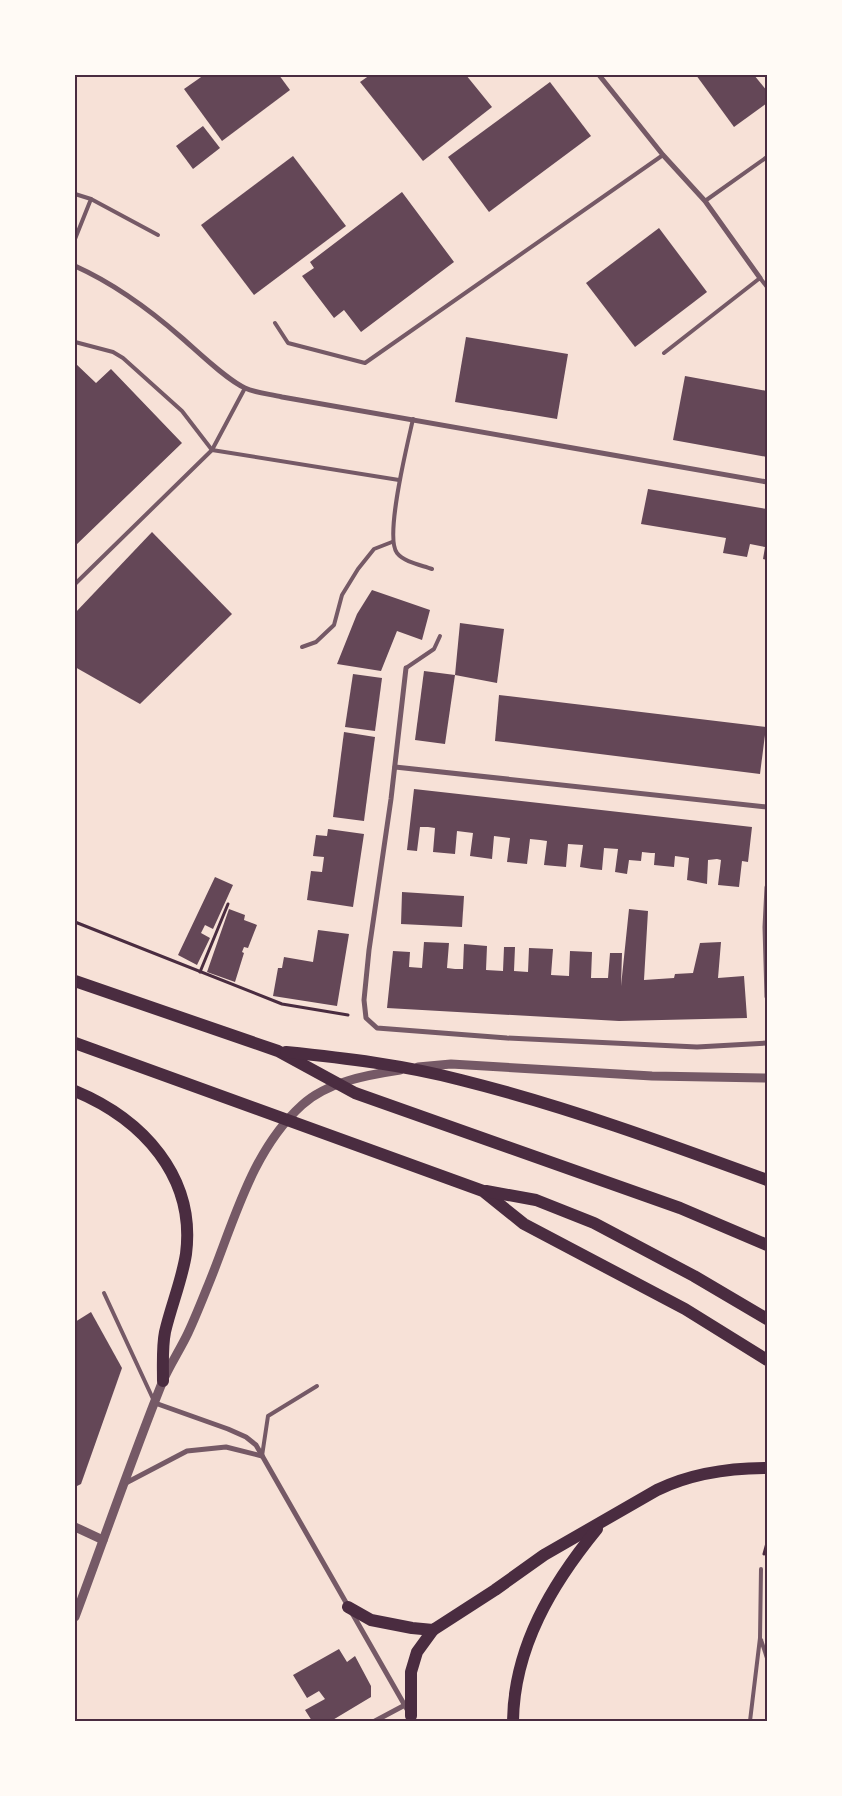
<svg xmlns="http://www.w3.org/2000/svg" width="842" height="1796" viewBox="0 0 842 1796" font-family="'Source Serif 4',serif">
  <rect width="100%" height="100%" fill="#f7e1d7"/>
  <!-- building -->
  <g fill="#644757">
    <path d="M204,75H279L290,90L222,141L184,89Z"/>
    <path d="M370,75H466L492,107L423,161L360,82Z"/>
    <path d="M696,75H754L767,91V103L734,127Z"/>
    <path d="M550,82L591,136L489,212L448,157Z"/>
    <path d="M203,126L220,148L193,169L176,146Z"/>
    <path d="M293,156L346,226L254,295L201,225Z"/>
    <path d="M402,192L454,262L361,332L344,310L334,318L302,276L314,268L310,262Z"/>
    <path d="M659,228L707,292L635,347L586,283Z"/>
    <path d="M466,337L568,354L557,419L455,402Z"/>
    <path d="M75,363L96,383L111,369L182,443L75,546Z"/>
    <path d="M685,376L767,391V457L673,440Z"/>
    <path d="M648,489L767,509V560L763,559L765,547L750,544L747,557L723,553L726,538L641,524Z"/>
    <path d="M152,532L232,614L140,704L75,667V613Z"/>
    <path d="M372,590L430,610L422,640L397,631L381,671L337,664L357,614Z"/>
    <path d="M460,623L504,629L497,683L455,675Z"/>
    <path d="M424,671L455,675L445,744L415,740Z"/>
    <path d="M353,674L382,678L375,731L345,727Z"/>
    <path d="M499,695L766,727L760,774L495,741Z"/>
    <path d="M344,732L375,737L364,821L333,817Z"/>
    <path d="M414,789L752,827L748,862L742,861L739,887L718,885L721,860L717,859L708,860L707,884L687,880L689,858L675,856L674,867L654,865L655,853H651L642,852L641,861L629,860L627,874L615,872L618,849L604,848L602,870L592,869L580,867L583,845L568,844L566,867L544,865L547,841L540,840L530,839L527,864L507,862L510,838L494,836L492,859L470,856L473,833L457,831L455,854L433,852L435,828L428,827H420L417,851L407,850Z"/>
    <path d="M328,829L364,834L353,907L307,900L311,871L322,872L324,857L313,856L316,835L327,836Z"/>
    <path d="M215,877L233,885L213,929L205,925L201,933L210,938L197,965L178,955Z"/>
    <path d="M402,892L464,896L462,927L401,924Z"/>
    <path d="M229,909L245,915L244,920L257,925L248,948L244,947L242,952L244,953L235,982L207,972Z"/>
    <path d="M629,909L648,911L644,980L674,978L675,974L693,973L700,943L721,942L718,978L744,976L747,1018L619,1021L387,1008L393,951L410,952L409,967L422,968L424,942L449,943L447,968L455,969H463L464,944L487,946L486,970L503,971L504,947H515L514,971L528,972L529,948L553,949L551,975L569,976L570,951L592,952L591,978H608L610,953H622L621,986Z"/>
    <path d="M318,930L349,934L337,1006L273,996L278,968H282L284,957L313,962Z"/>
    <path d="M91,1312L122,1368L81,1484L75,1487V1322Z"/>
    <path d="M339,1649L347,1662L355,1656L371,1686V1697L331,1721H312L305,1710L325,1699L319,1691L307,1698L293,1675Z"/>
  </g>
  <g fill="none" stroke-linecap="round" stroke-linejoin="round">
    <!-- path -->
    <g stroke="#4a2c40" stroke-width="3">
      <path d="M75,922L282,1004L348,1015"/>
      <path d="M200,972L228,904"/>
      <path d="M764,1554L767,1543"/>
    </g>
    <!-- service -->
    <g stroke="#755966" stroke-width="4">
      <path d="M75,194L91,199L75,239"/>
      <path d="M91,199L158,235"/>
      <path d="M705,201L767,157"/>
      <path d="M275,323L288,343L365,363L663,155"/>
      <path d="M75,342L113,352L123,358L182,411L212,450L399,480"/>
      <path d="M664,353L760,278L767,287"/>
      <path d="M413,419C408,442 384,537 397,553C404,562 421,565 432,569"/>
      <path d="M75,584L212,450L245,388"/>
      <path d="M302,647L316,642L334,625L342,595L358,569L374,549L392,542"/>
      <path d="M406,668L434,649L440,636"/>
      <path d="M104,1293L154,1401"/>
      <path d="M262,1456L268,1416L317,1386"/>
      <path d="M761,1640L767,1658"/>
      <path d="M750,1721L760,1638L761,1569"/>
    </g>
    <!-- minor -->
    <g stroke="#755966" stroke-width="5">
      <path d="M599,75L663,155L705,201L760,278"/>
      <path d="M75,266C115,284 149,309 182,338C198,352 227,380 245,388C256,393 270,394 282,397L767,482"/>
      <path d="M406,668L391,799L369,950L364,1000L366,1018L377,1028L507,1038L697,1047L767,1043"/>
      <path d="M395,767L767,807"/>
      <path d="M767,887L765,927L767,997"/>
      <path d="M155,1403L228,1429L246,1437L256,1445L408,1711"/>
      <path d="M124,1484L187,1451L226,1447L262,1456"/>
      <path d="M375,1721L405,1705"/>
    </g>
    <!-- tertiary -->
    <g stroke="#755966" stroke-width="9">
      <path d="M418,1067L451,1064L652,1076L767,1078"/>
      <path d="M75,1527L103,1540"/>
      <path d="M75,1617C104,1539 131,1461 162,1383C169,1366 180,1350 188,1333C195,1318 201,1303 207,1288C233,1226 250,1152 302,1105C327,1082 367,1075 400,1070"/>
    </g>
    <!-- primary -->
    <g stroke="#4a2c40" stroke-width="12">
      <path d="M75,981L278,1051L355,1093L680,1208L767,1245"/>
      <path d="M75,1043L483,1191L524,1224L685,1309L767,1360"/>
      <path d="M286,1052C345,1058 404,1065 461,1080C565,1106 666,1143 767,1180"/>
      <path d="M75,1091C142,1119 196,1176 186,1254C182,1280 171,1306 165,1332C162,1347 163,1365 163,1381"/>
      <path d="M486,1191L536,1200L594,1223L694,1276L767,1319"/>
      <path d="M348,1607L371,1620L412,1628L433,1630L495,1590L544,1555L657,1490C692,1473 728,1468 767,1468"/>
      <path d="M411,1716V1672L417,1652L433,1630"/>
      <path d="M513,1721C514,1647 552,1584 597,1529"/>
    </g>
  </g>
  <!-- border -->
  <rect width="842" height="1796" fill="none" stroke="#fffaf5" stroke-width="152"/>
  <rect x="76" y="76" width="690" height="1644" fill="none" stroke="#4a2c40" stroke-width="2"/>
</svg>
